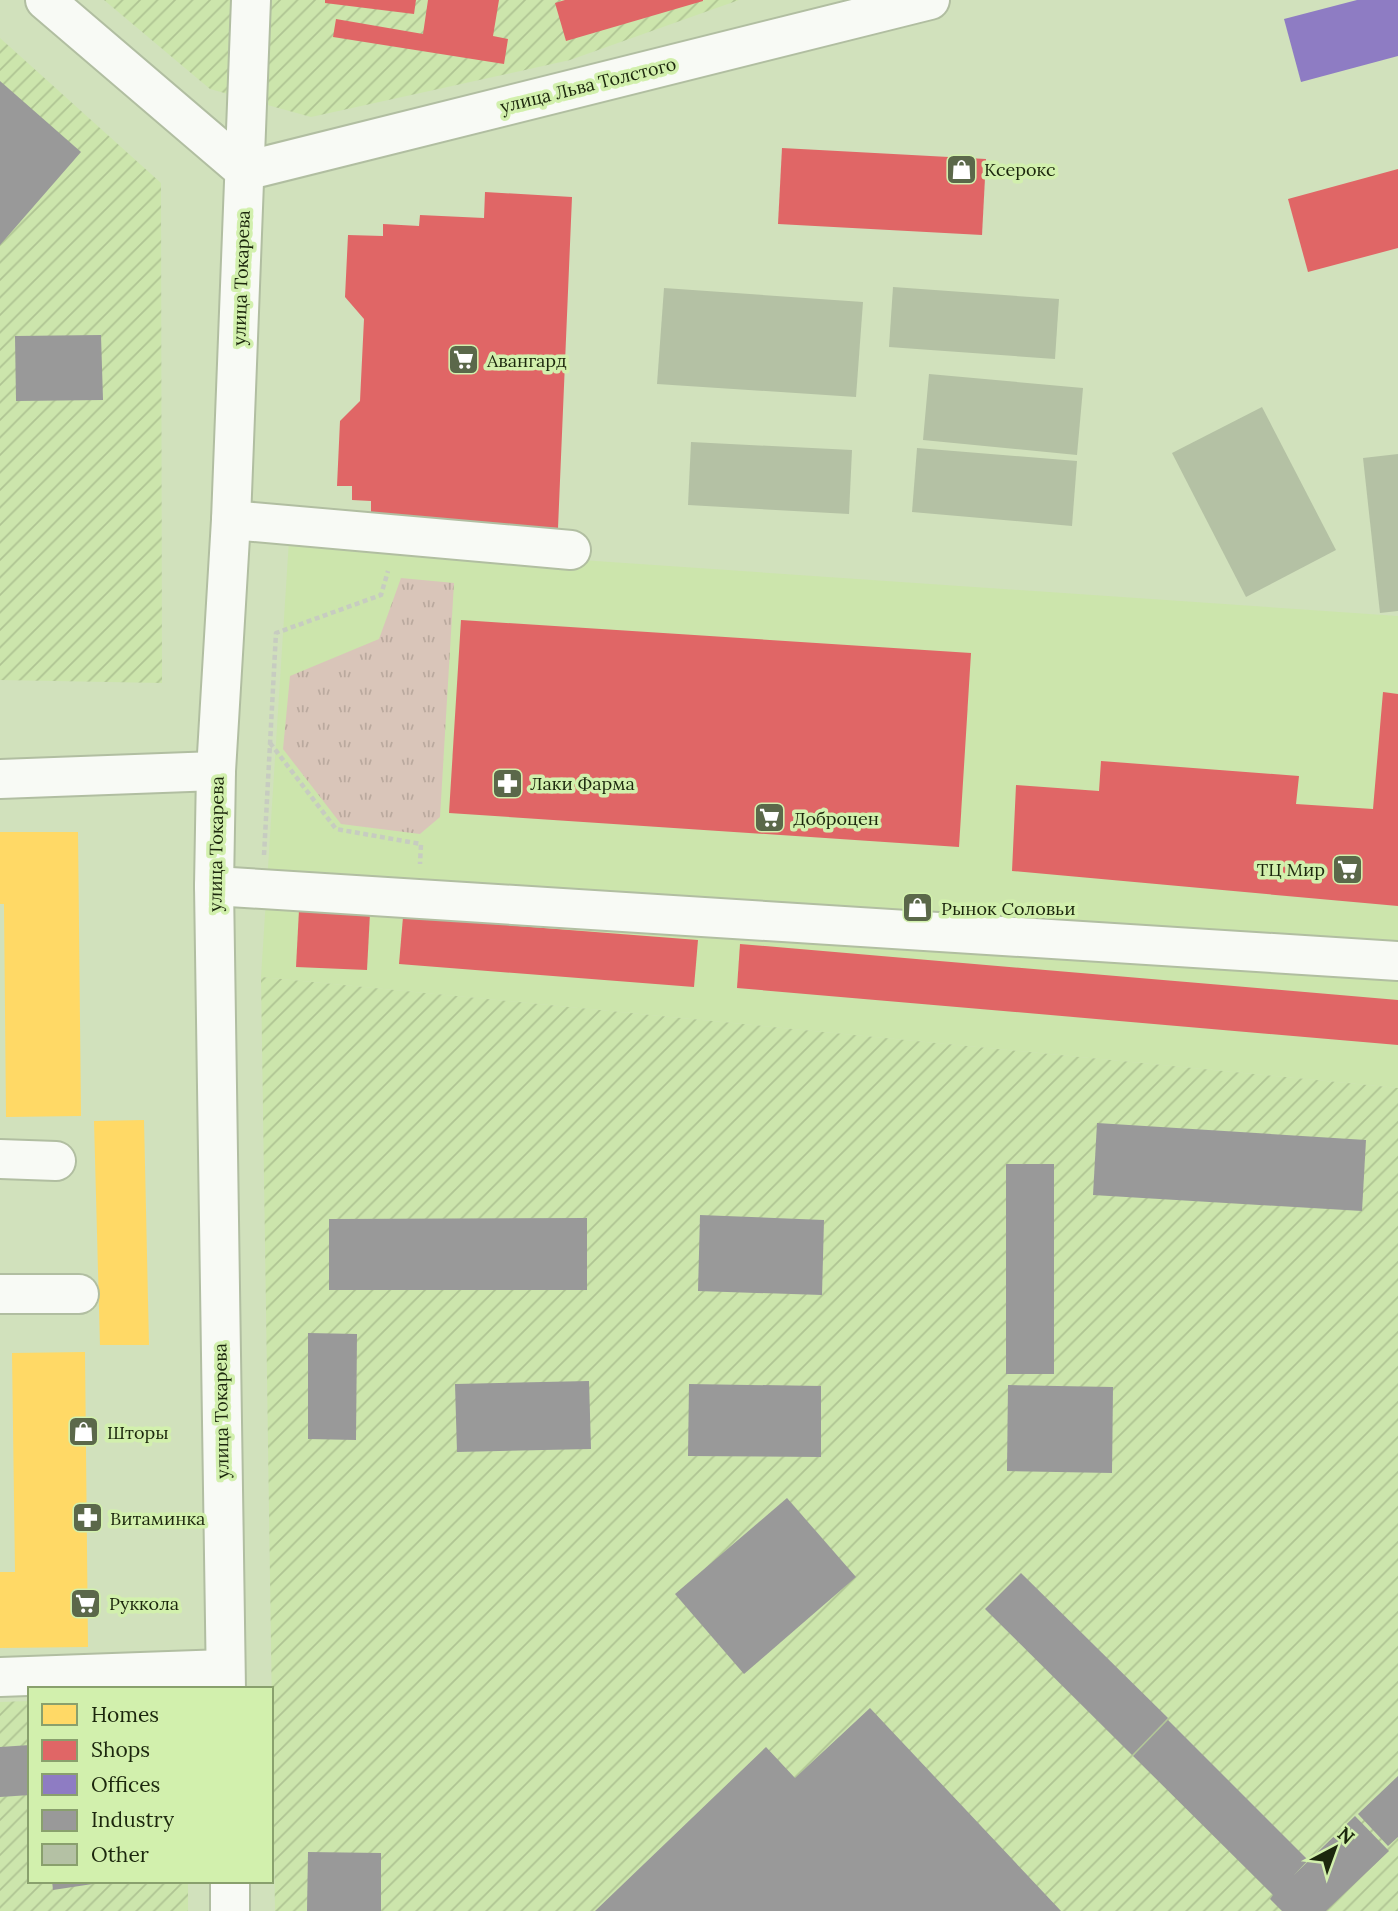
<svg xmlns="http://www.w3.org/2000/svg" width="1398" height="1911" viewBox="0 0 1398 1911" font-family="Lora,serif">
  <defs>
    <pattern id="industrial-furrows" width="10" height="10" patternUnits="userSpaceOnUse" patternTransform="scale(1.75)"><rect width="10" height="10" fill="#cce5ac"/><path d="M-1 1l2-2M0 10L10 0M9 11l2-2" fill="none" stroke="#afc493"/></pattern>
    <pattern id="grass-tufts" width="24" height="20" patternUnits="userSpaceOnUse" patternTransform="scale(1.75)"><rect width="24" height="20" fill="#d9c5b9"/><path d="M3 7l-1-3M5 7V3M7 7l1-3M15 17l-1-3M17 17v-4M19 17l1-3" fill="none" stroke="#baa99e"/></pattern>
  </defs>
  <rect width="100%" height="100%" fill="#d1e1bc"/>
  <!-- built -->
  <path fill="#cce5ac" d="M289,540L1398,616V1088L261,977Z"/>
  <!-- industrial -->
  <g fill="url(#industrial-furrows)">
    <path d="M104,0H739L570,60L311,117L210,89Z"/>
    <path d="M0,38L161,183L162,683L0,680Z"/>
    <path d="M261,977L1398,1088V1911H275Z"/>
    <path d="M30,1701V1881H188V1911H0V1702Z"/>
  </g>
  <!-- grass -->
  <path fill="url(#grass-tufts)" d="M401,578L454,583L440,817L420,834L341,824L283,749L290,676L379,639Z"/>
  <!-- homes -->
  <g fill="#ffd966">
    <path d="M0,832H78L81,1116L6,1117L4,904H0Z"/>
    <path d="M144,1120L149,1345H100L94,1121Z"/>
    <path d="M85,1352L88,1647L0,1648V1572H15L12,1353Z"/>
  </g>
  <!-- shops -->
  <g fill="#e06666">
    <path d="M325,0H416L414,14L325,3Z"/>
    <path d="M428,0H499L493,36L508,39L504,64L333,37L336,19L423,34Z"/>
    <path d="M565,0H703V1L566,41L555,3Z"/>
    <path d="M782,148L986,159L982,235L778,224Z"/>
    <path d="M1398,169V248L1308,272L1288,199Z"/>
    <path d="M485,192L572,197L558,528L371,519V501L352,500V486H337L340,421L360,401L364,319L345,297L348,235L383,236V224L419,226L420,215L484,218Z"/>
    <path d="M461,620L971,653L959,847L449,813Z"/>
    <path d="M1383,692L1398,694V906L1012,871L1016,785L1099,791L1101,761L1299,776L1296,804L1373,809Z"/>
    <path d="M299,910L370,913L367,970L296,967Z"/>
    <path d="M403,917L698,940L694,987L399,964Z"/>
    <path d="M740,944L1398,1000V1045L737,988Z"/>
  </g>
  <!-- offices -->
  <path fill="#8e7cc3" d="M1357,0H1398V56L1301,82L1284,19Z"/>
  <!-- industry -->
  <g fill="#999">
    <path d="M0,81L81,152L0,245Z"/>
    <path d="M101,335L103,400L16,401L15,336Z"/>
    <path d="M1097,1123L1366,1140L1362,1211L1093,1195Z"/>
    <rect x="1006" y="1164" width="48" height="210"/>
    <path d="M700,1215L824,1220L822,1295L698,1291Z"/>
    <path d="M587,1218V1290H329V1219Z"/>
    <path d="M308,1333L357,1334L356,1440L308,1439Z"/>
    <path d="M589,1381L591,1449L457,1452L455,1384Z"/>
    <path d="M689,1384L821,1386V1457L688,1456Z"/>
    <path d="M1008,1385L1113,1387L1112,1473L1007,1471Z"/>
    <path d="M787,1498L856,1577L744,1674L675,1594Z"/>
    <path d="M1021,1573L1168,1718L1132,1755L985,1609Z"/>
    <path d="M870,1708L1061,1911H595L766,1747L795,1778Z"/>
    <path d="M1168,1720L1308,1860L1294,1875L1355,1816L1389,1851L1326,1911H1282L1270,1899L1273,1895L1133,1756Z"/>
    <path d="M30,1745V1795L0,1797V1747Z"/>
    <path d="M1398,1776V1837L1388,1846L1358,1814Z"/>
    <path d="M308,1852L381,1853V1911H307Z"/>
    <path d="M52,1881H99V1883L53,1890Z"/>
  </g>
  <!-- building -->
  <g fill="#b4c1a4">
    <path d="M893,287L1059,299L1055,359L889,347Z"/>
    <path d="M664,288L863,302L856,397L657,384Z"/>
    <path d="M929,374L1083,388L1077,455L923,440Z"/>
    <path d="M1262,407L1336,550L1246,597L1172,453Z"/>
    <path d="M691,442L852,450L849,514L688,505Z"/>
    <path d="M917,448L1077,461L1072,526L912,512Z"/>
    <path d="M1398,454V611L1380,613L1363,458Z"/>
  </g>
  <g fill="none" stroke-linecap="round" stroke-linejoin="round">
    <defs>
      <g id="minor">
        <path d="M45,0L245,171"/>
        <path d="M245,171L930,0"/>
        <path d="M231,520L571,550"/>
        <path d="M0,779L216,771"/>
        <path d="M214,886L1398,961"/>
        <path d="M0,1159L56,1161"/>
        <path d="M0,1294H79"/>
        <path d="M0,1677L225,1669"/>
        <path d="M226,1689L214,886L216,771L231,520L251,0"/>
        <path d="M230,1881V1911"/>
      </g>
    </defs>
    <!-- minor casing -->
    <use href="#minor" stroke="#b1bea1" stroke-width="42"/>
    <!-- path -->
    <g stroke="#c7ccc1" stroke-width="4.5" stroke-dasharray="5 3.5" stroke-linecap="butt">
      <path d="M270,743L336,829L421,844L420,864"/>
      <path d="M264,855L276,633L381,595L388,571"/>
    </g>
    <!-- minor -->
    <use href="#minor" stroke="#f8faf5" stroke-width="38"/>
  </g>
  <!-- icons -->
  <defs>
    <symbol id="shop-square" viewBox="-11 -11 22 22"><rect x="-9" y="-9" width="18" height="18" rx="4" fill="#5b684a" stroke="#d2f0ad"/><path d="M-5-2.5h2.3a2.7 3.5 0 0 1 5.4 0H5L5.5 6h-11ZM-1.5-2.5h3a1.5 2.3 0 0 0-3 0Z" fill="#fff"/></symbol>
    <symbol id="supermarket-square" viewBox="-11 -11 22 22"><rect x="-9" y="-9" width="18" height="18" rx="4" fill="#5b684a" stroke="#d2f0ad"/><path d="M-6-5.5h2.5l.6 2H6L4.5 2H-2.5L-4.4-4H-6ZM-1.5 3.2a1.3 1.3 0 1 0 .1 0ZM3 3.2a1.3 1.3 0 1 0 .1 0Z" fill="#fff"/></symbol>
    <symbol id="pharmacy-square" viewBox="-11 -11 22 22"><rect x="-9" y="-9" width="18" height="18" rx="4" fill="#5b684a" stroke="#d2f0ad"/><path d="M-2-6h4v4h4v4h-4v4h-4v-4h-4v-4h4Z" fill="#fff"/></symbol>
  </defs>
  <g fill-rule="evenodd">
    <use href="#shop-square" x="944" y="152" width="35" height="35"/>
    <use href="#supermarket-square" x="446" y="342" width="35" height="35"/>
    <use href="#pharmacy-square" x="490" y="766" width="35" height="35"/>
    <use href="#supermarket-square" x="752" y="800" width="35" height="35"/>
    <use href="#supermarket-square" x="1330" y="852" width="35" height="35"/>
    <use href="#shop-square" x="900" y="890" width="35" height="35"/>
    <use href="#shop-square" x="66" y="1414" width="35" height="35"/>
    <use href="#pharmacy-square" x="70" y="1500" width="35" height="35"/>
    <use href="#supermarket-square" x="68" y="1586" width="35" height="35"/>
  </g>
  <g text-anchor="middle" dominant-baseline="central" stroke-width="7" stroke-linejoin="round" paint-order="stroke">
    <!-- street labels -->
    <g font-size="18" fill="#1c270d" stroke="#d2f0ad">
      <text transform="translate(588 85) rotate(-14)">улица Льва Толстого</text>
      <text transform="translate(241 278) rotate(-88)">улица Токарева</text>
      <text transform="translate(216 844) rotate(-89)">улица Токарева</text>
      <text transform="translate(221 1411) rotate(-91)">улица Токарева</text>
    </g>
    <!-- poi labels -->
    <g font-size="18" fill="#1c270d" stroke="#d2f0ad" text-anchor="start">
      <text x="984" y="169">Ксерокс</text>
      <text x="487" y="360">Авангард</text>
      <text x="530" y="783">Лаки Фарма</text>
      <text x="793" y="818">Доброцен</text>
      <text x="1325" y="869" text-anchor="end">ТЦ Мир</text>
      <text x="941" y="908">Рынок Соловьи</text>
      <text x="107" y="1432">Шторы</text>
      <text x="110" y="1518">Витаминка</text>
      <text x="109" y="1603">Руккола</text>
    </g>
  </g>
  <!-- legend -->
  <rect x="28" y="1687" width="245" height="196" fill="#d2f0ad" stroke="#89a06d" stroke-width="2"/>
  <rect x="42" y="1704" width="35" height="21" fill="#ffd966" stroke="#89a06d" stroke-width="2"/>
  <text x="91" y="1722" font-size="21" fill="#1c270d">Homes</text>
  <rect x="42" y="1740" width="35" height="21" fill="#e06666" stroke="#89a06d" stroke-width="2"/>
  <text x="91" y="1757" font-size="21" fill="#1c270d">Shops</text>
  <rect x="42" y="1774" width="35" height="21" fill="#8e7cc3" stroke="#89a06d" stroke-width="2"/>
  <text x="91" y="1792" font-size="21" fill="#1c270d">Offices</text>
  <rect x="42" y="1810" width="35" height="21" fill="#999999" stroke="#89a06d" stroke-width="2"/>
  <text x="91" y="1827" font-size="21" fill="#1c270d">Industry</text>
  <rect x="42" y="1844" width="35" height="21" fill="#b4c1a4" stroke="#89a06d" stroke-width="2"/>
  <text x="91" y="1862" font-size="21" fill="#1c270d">Other</text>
  <!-- north arrow -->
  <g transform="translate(1335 1848) rotate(41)" stroke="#d2f0ad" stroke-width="5" paint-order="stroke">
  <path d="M0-5L12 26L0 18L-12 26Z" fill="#1c270d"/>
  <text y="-10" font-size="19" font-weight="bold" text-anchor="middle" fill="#1c270d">N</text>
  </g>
</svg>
